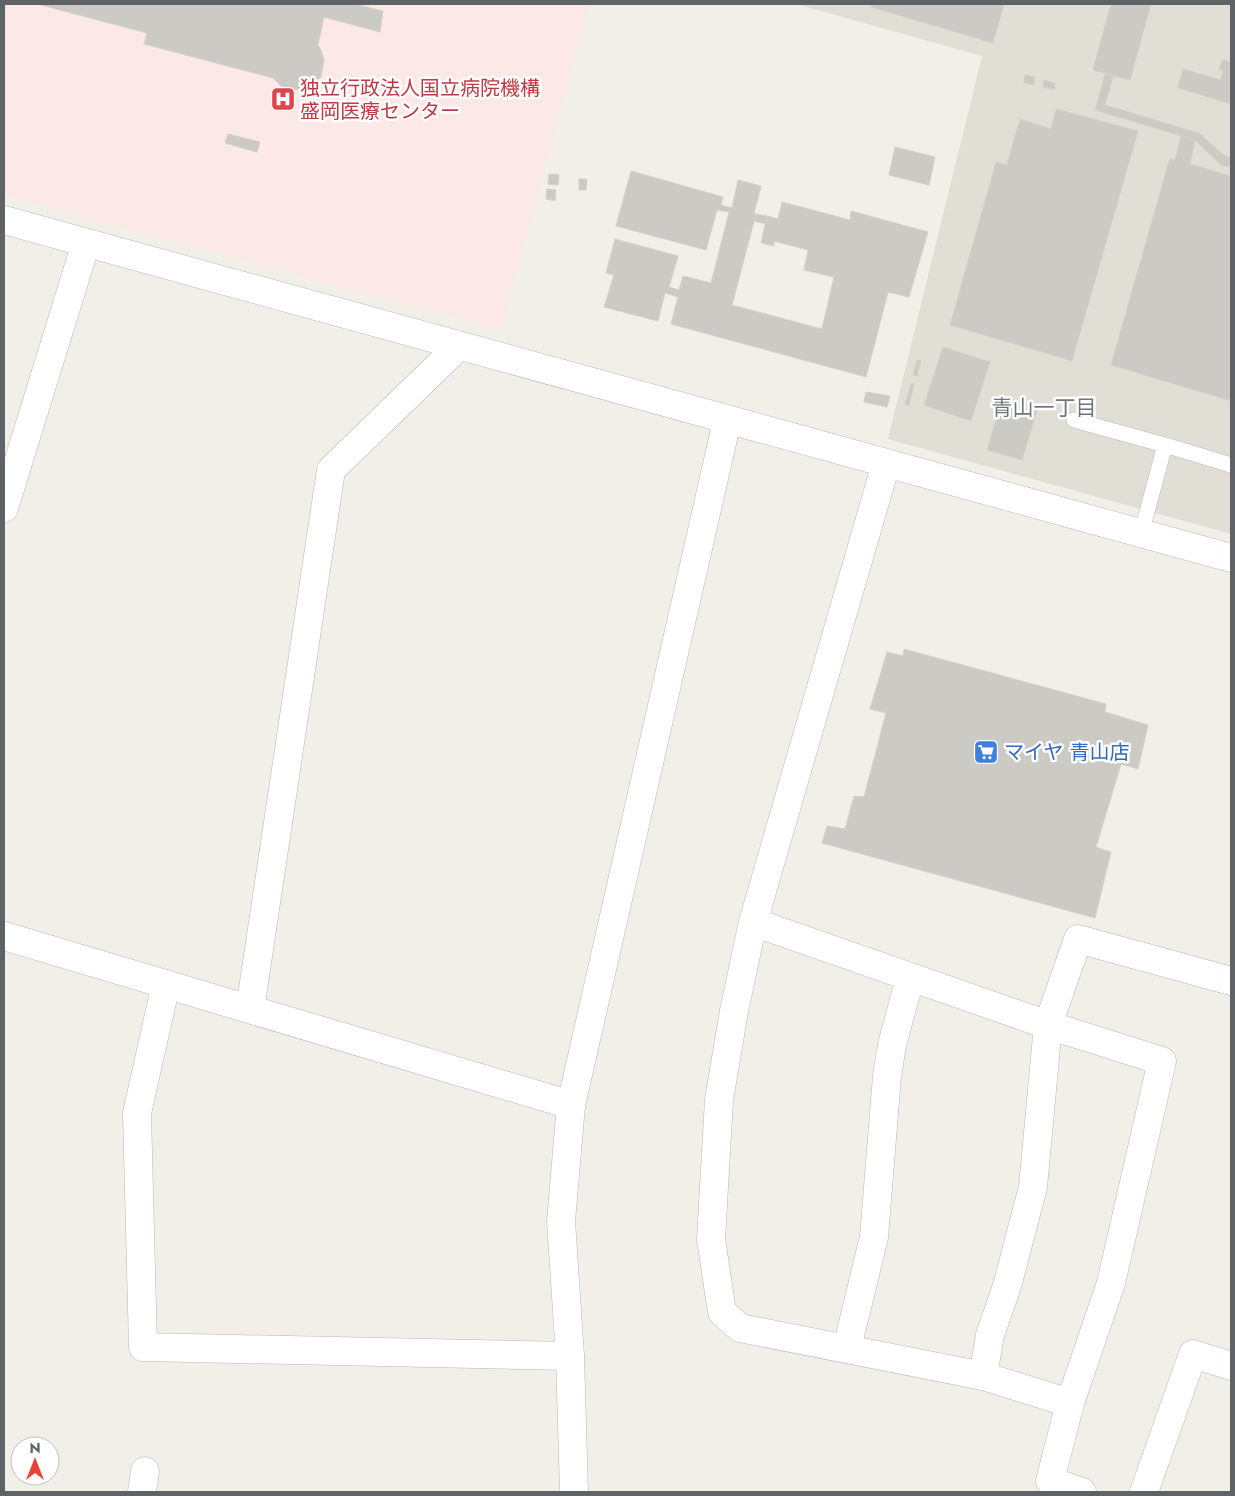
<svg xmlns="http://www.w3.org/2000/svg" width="1235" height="1496" viewBox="0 0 1235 1496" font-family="Jost,'Noto Sans JP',sans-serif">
  <rect width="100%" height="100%" fill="#f1efe8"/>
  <!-- education -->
  <path fill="#e1ded6" d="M796,4H1231V534L888,439L982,56Z"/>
  <!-- medical -->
  <path fill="#fce8e6" d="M4,4H588L500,329L4,195Z"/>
  <!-- building -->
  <g fill="#cccac5" stroke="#d6d1c6">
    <path d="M41,4H354L383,11L380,32L324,17L318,45L321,50L324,60L321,77L308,89L292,90L281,86L273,78L144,44L147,33L41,5Z"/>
    <path d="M871,4H1004L993,43L871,7Z"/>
    <path d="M1111,4H1151L1130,80L1093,70Z"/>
    <path d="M1222,60L1231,62V104L1178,88L1183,69L1221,80L1223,71L1219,69Z"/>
    <path d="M1105,74L1113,76L1105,105L1199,133L1225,156L1231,158V167L1221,165L1195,140L1095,110Z"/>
    <path d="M1025,75L1035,77L1034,85L1024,83Z"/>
    <path d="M1044,80L1055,83V90L1043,87Z"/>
    <path d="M1056,109L1138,131L1072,361L950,325L996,162L1007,165L1020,119L1051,129Z"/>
    <path d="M228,134L260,142L257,152L225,143Z"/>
    <path d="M1181,136L1195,140L1190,164L1231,176V401L1111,365L1170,158L1175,160Z"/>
    <path d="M895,147L935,157L929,185L889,175Z"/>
    <path d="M631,171L723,197L721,205L732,208L738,180L761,186L754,213L756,214L732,305L822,329L834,277L804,270L808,250L774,241V246L761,243L767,216L778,219L782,202L850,220L851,211L928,232L909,297L888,292L866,377L671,324L678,297L665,293L658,321L604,307L614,275L606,273L615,239L678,256L669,287L679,290L683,276L711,283L729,212L717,210L706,250L616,226Z"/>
    <path d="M549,174L559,175L558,185L548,184Z"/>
    <path d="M579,179H587L586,190H579Z"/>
    <path d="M547,189L556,190L555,201L546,199Z"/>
    <path d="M756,214L767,216L766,224L754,221Z"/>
    <path d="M943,347L990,362L971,421L924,405Z"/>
    <path d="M917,360L921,361L917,376L913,375Z"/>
    <path d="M911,383L914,384L909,405L905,404Z"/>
    <path d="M866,392L890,396L887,407L864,402Z"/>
    <path d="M1003,397L1038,407L1022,460L987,450Z"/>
    <path d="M904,649L1106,704L1105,712L1148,725L1138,769L1121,764L1096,847L1111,852L1095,918L822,843L827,826L845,829L854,796L864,797L886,713L870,709L887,652L903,656Z"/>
  </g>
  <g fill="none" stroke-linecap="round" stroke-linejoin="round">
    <defs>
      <g id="lane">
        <path d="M1074,420L1165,445L1141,534"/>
        <path d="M1165,445L1231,465"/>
      </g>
      <g id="street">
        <path d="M4,508L86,243"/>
        <path d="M753,922L1048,1025L1162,1061L1111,1283L1070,1403L983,1376L740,1328L722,1312L711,1239L719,1100L734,1011L753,922L886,464"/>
        <path d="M4,936L571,1105"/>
        <path d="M166,984L137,1113L143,1347L570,1356"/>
        <path d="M250,1009L331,470L459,346"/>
        <path d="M847,1348L874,1237L887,1076L892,1045L906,993L913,978"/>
        <path d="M983,1376L990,1335L1007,1286L1033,1187L1048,1025L1078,939L1231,981"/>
        <path d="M1070,1403L1050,1481L1082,1492"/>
        <path d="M142,1492L145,1471"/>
        <path d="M574,1492L570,1356L561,1221L571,1105L727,421"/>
        <path d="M1144,1492L1193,1354L1231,1366"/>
      </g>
      <path id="secondary" d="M4,220L1231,558"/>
    </defs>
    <!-- lane casing -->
    <use href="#lane" stroke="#b5b8bc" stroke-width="16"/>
    <!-- street casing -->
    <use href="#street" stroke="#b5b8bc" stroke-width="29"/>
    <!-- secondary casing -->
    <use href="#secondary" stroke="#b6babf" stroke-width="29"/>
    <!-- lane -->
    <use href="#lane" stroke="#fff" stroke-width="15"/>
    <!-- street -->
    <use href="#street" stroke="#fff" stroke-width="28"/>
    <!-- secondary -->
    <use href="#secondary" stroke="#fff" stroke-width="28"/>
  </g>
  <!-- icons -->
  <defs>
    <symbol id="hospital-square" viewBox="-11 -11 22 22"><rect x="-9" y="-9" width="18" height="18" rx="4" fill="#e0444e" stroke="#fff"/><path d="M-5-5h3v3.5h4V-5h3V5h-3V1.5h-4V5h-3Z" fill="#fff"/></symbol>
    <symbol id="supermarket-square" viewBox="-11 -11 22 22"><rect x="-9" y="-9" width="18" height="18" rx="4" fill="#3f7fe0" stroke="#fff"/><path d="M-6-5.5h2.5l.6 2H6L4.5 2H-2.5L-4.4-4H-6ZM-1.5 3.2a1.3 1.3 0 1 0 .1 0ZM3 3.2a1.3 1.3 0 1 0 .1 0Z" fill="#fff"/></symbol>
  </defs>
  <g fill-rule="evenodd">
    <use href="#hospital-square" x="269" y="85" width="28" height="28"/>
    <use href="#supermarket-square" x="972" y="738" width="28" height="28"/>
  </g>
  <g text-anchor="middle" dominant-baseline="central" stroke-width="5" stroke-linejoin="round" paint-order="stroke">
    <!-- health labels -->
    <g font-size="20" fill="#be3a42" stroke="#fff" text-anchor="start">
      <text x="300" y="88">独立行政法人国立病院機構<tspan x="300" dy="23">盛岡医療センター</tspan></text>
    </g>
    <!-- shop labels -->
    <g font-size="20" fill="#366cbe" stroke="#fff" text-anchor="start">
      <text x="1004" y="752">マイヤ 青山店</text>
    </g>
    <!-- neighbourhood labels -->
    <g font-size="21" fill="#70757a" stroke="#fff">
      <text x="1044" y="408">青山一丁目</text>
    </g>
  </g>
  <!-- border -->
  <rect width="1235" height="1496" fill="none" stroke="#5f6368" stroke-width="10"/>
  <!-- north arrow -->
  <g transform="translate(35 1461)"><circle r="24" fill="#ffffff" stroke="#bfc1c3"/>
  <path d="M0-4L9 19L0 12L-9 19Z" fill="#ea4335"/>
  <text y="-8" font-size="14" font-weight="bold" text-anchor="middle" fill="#5f6368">N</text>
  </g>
</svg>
